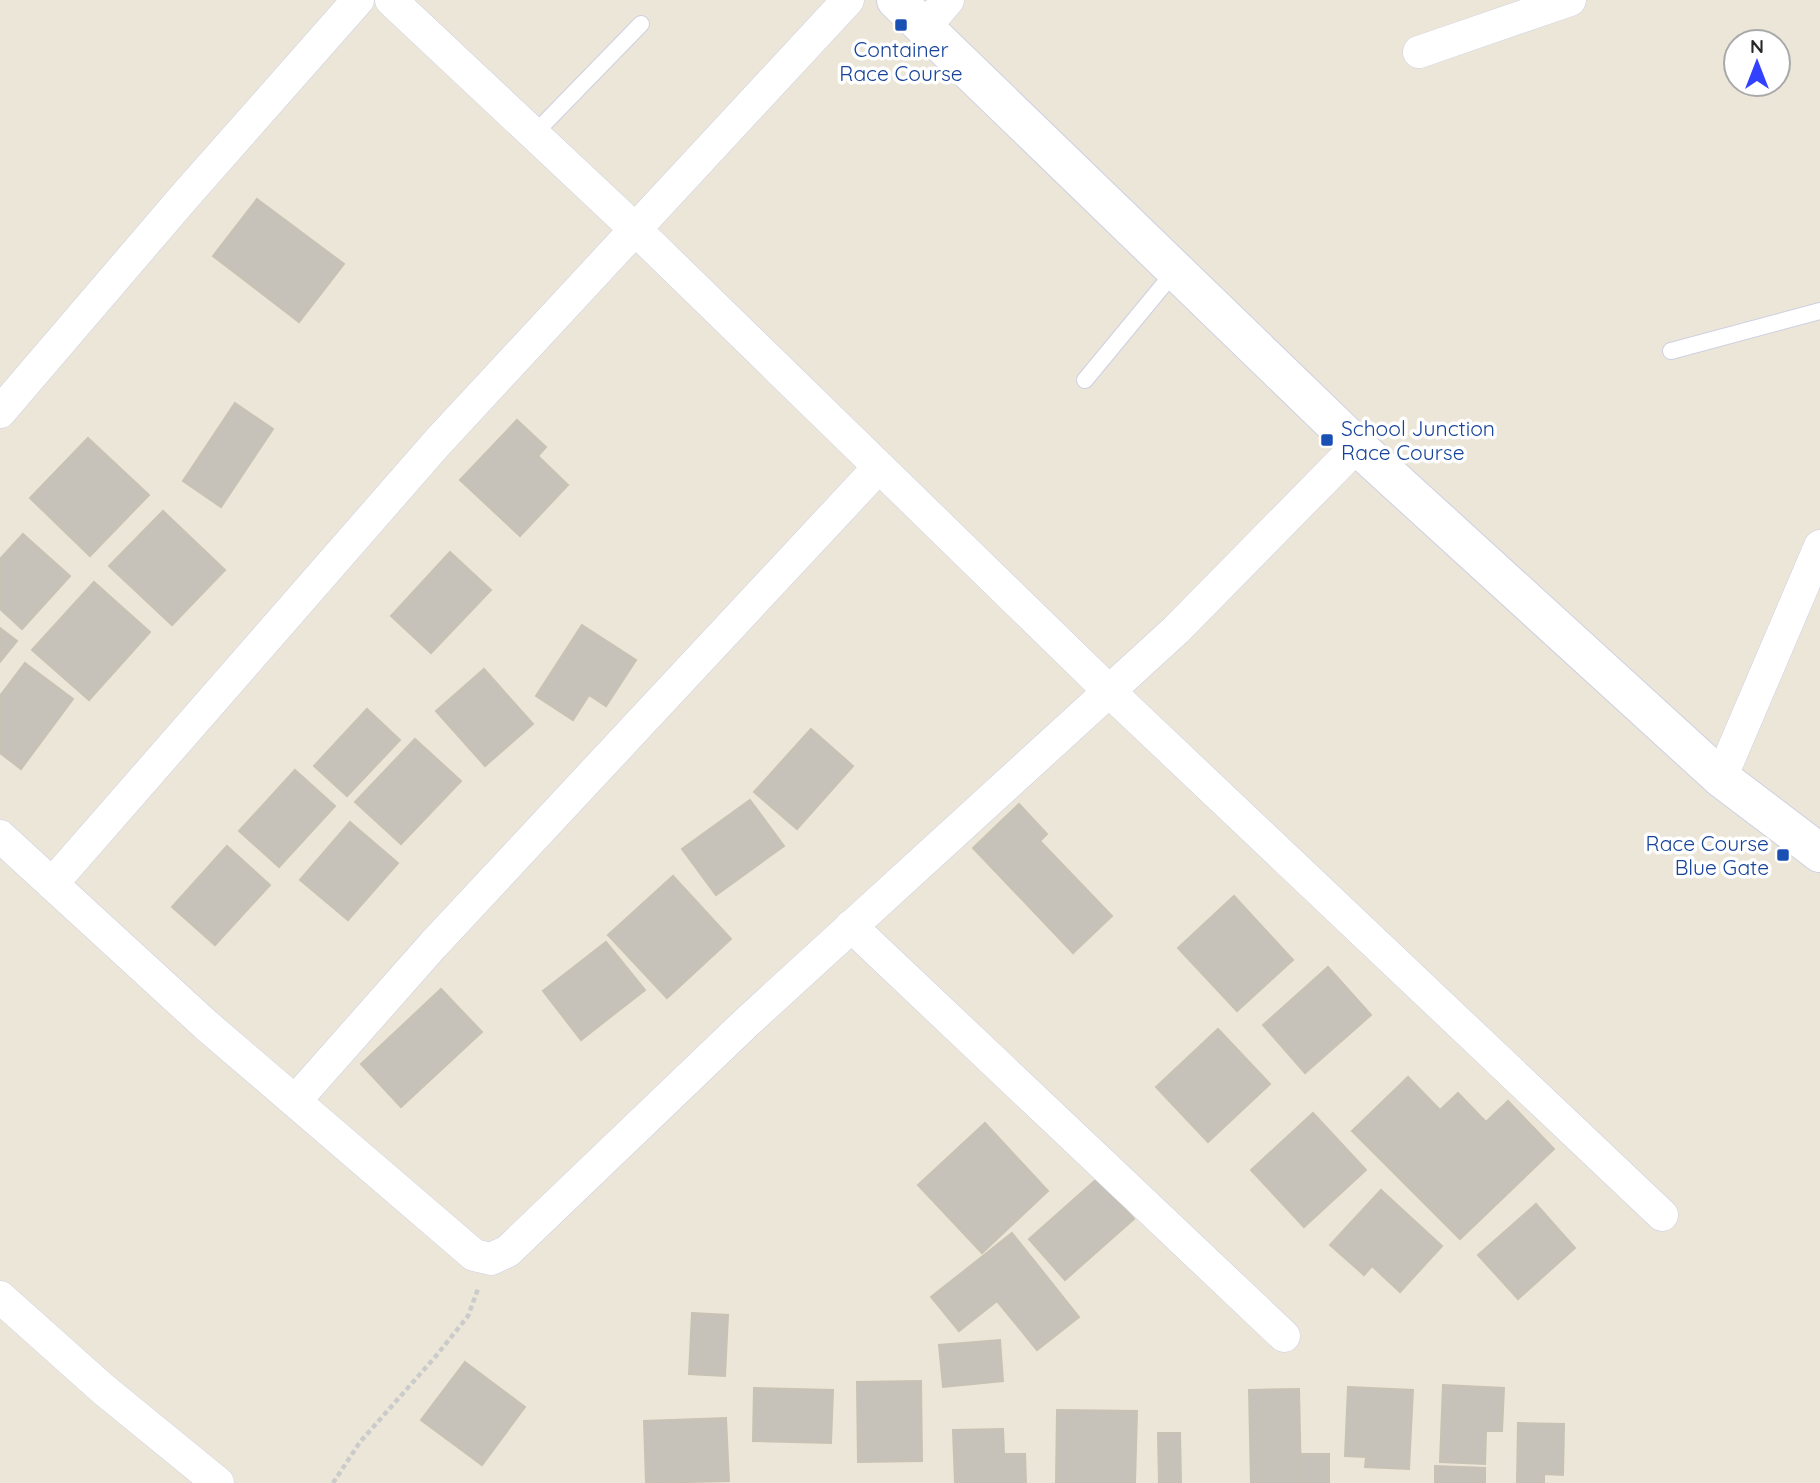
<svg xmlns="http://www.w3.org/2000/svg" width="1820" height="1483" viewBox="0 0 1820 1483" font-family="Quicksand,sans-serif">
  <rect width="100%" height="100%" fill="#ece6d9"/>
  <!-- building -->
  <g fill="#c7c2b9" stroke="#c7c2b3" stroke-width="2">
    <path d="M257,199L344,264L299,322L213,256Z"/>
    <path d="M235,403L273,429L221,507L183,481Z"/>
    <path d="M517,420L546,447L538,456L568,485L520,536L460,480Z"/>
    <path d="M88,438L149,495L90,556L30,498Z"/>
    <path d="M163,511L225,570L172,625L109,566Z"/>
    <path d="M23,534L70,576L22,629L0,609V559Z"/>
    <path d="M450,552L491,590L431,653L391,616Z"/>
    <path d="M94,582L150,632L89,700L32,650Z"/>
    <path d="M582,625L636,660L606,706L589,695L573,720L536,696Z"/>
    <path d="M0,628L17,641L0,662Z"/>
    <path d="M25,663L73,699L21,769L0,753V696Z"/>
    <path d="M484,669L533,724L485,766L436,711Z"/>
    <path d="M367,709L400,740L347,796L314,766Z"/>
    <path d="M811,729L853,766L797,829L754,792Z"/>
    <path d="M415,739L461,781L401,844L355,802Z"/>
    <path d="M295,770L335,806L279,867L239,831Z"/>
    <path d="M750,800L784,846L716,895L682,849Z"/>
    <path d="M1019,804L1047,834L1040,841L1112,916L1073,953L973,848Z"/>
    <path d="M350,822L398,863L348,920L300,880Z"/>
    <path d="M227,846L270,885L215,945L172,907Z"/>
    <path d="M673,876L731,939L667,998L608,935Z"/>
    <path d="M1234,896L1293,960L1237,1011L1178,948Z"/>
    <path d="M606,942L645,990L581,1040L543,991Z"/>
    <path d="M1328,967L1371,1015L1305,1073L1263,1025Z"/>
    <path d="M441,989L482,1032L401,1107L361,1064Z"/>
    <path d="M1218,1029L1270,1084L1208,1142L1156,1087Z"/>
    <path d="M1408,1077L1440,1110L1458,1093L1486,1122L1508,1101L1554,1149L1460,1239L1352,1131Z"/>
    <path d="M1313,1113L1366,1170L1304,1227L1251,1170Z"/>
    <path d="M985,1123L1048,1191L982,1253L918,1185Z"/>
    <path d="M1098,1178L1134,1219L1065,1280L1029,1239Z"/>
    <path d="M1381,1190L1442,1246L1400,1292L1372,1266L1364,1275L1330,1245Z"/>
    <path d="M1536,1204L1575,1248L1518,1299L1478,1255Z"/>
    <path d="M1012,1233L1079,1317L1037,1350L997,1301L959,1331L931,1297Z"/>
    <path d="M692,1313L728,1315L725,1376L689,1374Z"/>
    <path d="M1000,1340L1003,1381L943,1387L939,1345Z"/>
    <path d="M465,1362L525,1407L482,1465L421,1420Z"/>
    <path d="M921,1381L922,1461L858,1462L857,1382Z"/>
    <path d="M1443,1385L1504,1388L1502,1431H1486L1485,1464L1440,1462Z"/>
    <path d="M1348,1387L1413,1390L1409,1469L1365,1467L1366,1457L1345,1456Z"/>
    <path d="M754,1388L833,1390L831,1443L753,1441Z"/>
    <path d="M1299,1389L1301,1483H1251L1249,1390Z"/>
    <path d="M1057,1410L1137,1411L1135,1483H1056Z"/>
    <path d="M726,1418L729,1481L646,1483L644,1421Z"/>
    <path d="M1518,1423L1564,1424L1563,1475L1544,1474V1483H1517Z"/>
    <path d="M1003,1429L1004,1454H1025L1026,1483H955L953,1430Z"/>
    <path d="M1158,1433H1180L1181,1483H1159Z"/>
    <rect x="1299" y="1454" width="30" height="29"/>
    <path d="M1435,1466L1485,1468V1483H1435Z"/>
  </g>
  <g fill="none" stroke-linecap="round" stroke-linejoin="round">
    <defs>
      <g id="service">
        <path d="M534,134L641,24"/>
        <path d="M1671,351L1820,311"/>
        <path d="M1085,380L1175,271"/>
      </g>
      <g id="minor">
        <path d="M391,0L636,230L1110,692L1662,1215"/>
        <path d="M924,28L948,0"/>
        <path d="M1419,52L1570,0"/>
        <path d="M0,412L185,196L358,0"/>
        <path d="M1721,778L1820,546"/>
        <path d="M0,836L206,1025L474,1255L491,1259L508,1251L747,1022L1176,630L1357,446"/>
        <path d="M52,884L437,443L848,0"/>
        <path d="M851,926L1284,1336"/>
        <path d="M296,1100L433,945L879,467"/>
        <path d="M0,1297L103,1389L218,1483"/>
      </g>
      <path id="tertiary" d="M896,0L1357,446L1721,778L1820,853"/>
    </defs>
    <!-- service casing -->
    <use href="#service" stroke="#cecfe2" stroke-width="18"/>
    <!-- minor casing -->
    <use href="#minor" stroke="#cecfe2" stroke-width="33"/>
    <!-- tertiary casing -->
    <use href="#tertiary" stroke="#cecfe2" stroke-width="40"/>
    <!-- path -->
    <path stroke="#cbcbcb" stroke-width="4.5" stroke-dasharray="5 3.5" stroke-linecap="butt" d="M333,1483L360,1442L436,1356L468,1316L478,1289"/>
    <!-- service -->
    <use href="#service" stroke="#fff" stroke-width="16"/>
    <!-- minor -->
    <use href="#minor" stroke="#fff" stroke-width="32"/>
    <!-- tertiary -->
    <use href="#tertiary" stroke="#fff" stroke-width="38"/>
  </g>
  <!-- markers -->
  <g fill="#1a4fb4" stroke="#fff" stroke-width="2.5">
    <rect x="894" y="18" width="14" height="14" rx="3.5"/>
    <rect x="1320" y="433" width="14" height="14" rx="3.5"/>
    <rect x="1776" y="848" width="14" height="14" rx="3.5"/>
  </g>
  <g text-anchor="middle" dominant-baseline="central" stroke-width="7" stroke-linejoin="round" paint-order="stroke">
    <!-- transit labels -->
    <g font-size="21" fill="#164399" stroke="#fff">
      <text x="901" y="49">Container<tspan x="901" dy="24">Race Course</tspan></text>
      <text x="1341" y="428" text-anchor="start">School Junction<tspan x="1341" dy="24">Race Course</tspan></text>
      <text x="1769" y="843" text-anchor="end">Race Course<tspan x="1769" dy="24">Blue Gate</tspan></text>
    </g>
  </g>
  <!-- north arrow -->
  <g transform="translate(1757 63)"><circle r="33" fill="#ffffff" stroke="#a9a9a9" stroke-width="2"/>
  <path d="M0-5L12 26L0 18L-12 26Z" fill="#3240ff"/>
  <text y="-10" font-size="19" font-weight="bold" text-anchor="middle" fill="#282828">N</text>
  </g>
</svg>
